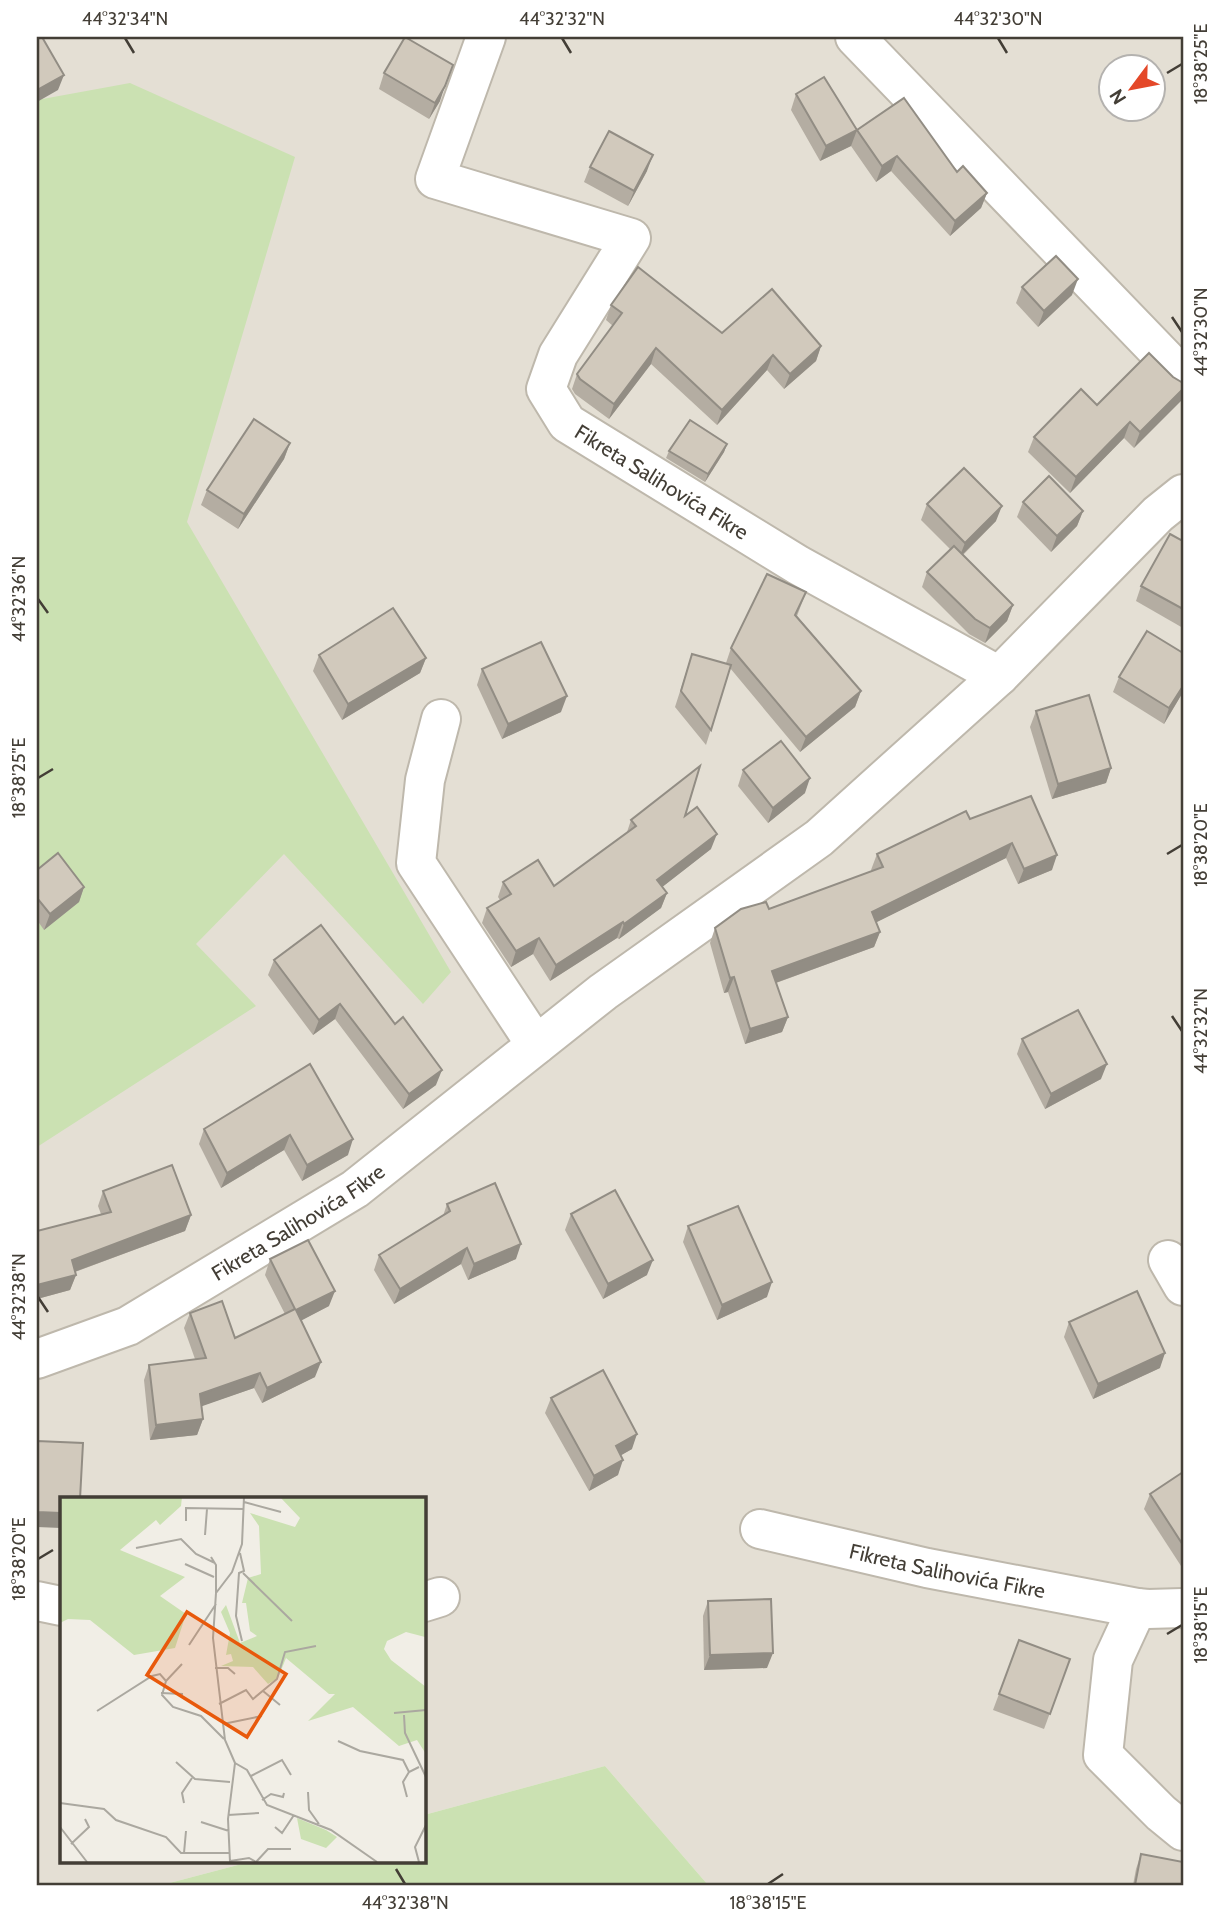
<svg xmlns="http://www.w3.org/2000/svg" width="1220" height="1922" viewBox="0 0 1220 1922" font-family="Cabin,sans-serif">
  <rect width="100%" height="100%" fill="#f1eee6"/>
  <!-- residential -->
  <path fill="#e4dfd4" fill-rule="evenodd" d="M37,37H1183V1885H708L605,1766L424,1815V1498H61V1861H253L162,1885H37ZM1112,66H1154V108H1112Z"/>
  <!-- green -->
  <g fill="#cbe1b2">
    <path d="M130,83L295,157L187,522L451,972L423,1004L284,854L196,944L256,1006L37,1147V100Z"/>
    <path d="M605,1766L708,1885H162L253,1861H424V1815Z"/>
  </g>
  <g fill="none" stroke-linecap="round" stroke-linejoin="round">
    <defs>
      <g id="minor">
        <path id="s1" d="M486,37L435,179L631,238L558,355L546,389L567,423L798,565L999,676"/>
        <path d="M855,37L1183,377"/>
        <path d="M441,719L425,780L416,863L536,1045"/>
        <path d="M1168,1260L1183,1286"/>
        <path id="s2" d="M37,1359L128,1326L355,1189L603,992L819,838L999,676L1158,514L1183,494"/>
        <path id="s3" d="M760,1529L927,1568L1137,1608L1148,1609L1183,1608"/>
        <path d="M37,1601L61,1606"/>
        <path d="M424,1602L440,1597"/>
        <path d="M1137,1608L1113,1660L1103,1755L1161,1813L1183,1831"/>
      </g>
    </defs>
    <!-- minor casing -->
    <use href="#minor" stroke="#beb8ac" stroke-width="42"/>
    <!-- minor -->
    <use href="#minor" stroke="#fff" stroke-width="38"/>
  </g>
  <!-- wall -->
  <g fill="#b4ada2">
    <path d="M384,73L440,101L429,119L379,89Z"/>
    <path d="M796,94L857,130L957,172L987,193L981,208L950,236L891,171L876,182L851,146L820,161L791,110Z"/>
    <path d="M590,167L647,171L628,206L584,182Z"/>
    <path d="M1022,287L1072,295L1038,327L1016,303Z"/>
    <path d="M611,305L722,333L821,346L816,361L784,389L767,370L717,425L651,364L609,419L575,394L572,389L577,374L613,326L606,320Z"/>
    <path d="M1173,377L1134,448L1124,438L1070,493L1028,452L1034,437L1097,405Z"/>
    <path d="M290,443L284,459L238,529L201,505L207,490Z"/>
    <path d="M727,444L724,452L705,482L666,458L669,451Z"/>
    <path d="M1023,502L1083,511L1077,526L1051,552L1017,517Z"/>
    <path d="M927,504L996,521L963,555L1013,605L1007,621L985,643L969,634L922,587L927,572L950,549L921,520Z"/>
    <path d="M1183,541V628L1136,601L1141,586Z"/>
    <path d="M806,592L797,616L861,691L855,707L800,752L730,668L706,745L675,707L692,654L727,664L726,663L731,648Z"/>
    <path d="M319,655L426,658L420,673L342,720L313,671Z"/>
    <path d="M482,669L561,712L502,739L477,685Z"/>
    <path d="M1119,677L1183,692L1164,724L1113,692Z"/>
    <path d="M1036,711L1111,768L1106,783L1052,799L1030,727Z"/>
    <path d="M743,770L805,793L768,823L738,786Z"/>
    <path d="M1031,796L1052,870L1018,884L1006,858L876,922L880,932L874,947L776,983L788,1017L782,1032L745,1044L728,992L724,993L710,943L715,928L872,871L871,870L877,854Z"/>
    <path d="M685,816L711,849L662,887L667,893L661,908L619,939L617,938L550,981L533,954L511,967L482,923L487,908L500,900L498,897L503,882L554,886L627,832L631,820Z"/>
    <path d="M37,870L84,887L79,902L44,930L37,920Z"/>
    <path d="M274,960L395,1024L436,1085L403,1109L335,1019L313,1035L268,975Z"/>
    <path d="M1022,1039L1101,1079L1045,1109L1017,1054Z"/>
    <path d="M310,1064L348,1155L302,1181L284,1150L221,1188L199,1144L204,1129Z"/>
    <path d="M103,1191L191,1215L185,1231L75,1272L76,1275L70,1290L37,1299L101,1214L98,1206Z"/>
    <path d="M447,1204L516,1259L468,1280L461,1264L394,1304L374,1270L379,1255L443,1216Z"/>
    <path d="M571,1214L647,1275L603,1299L565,1230Z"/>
    <path d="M688,1226L767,1297L717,1320L683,1242Z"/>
    <path d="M270,1259L329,1306L301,1320L315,1377L262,1403L254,1388L201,1406L203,1419L197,1435L150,1440L144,1380L149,1365L195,1359L184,1328L190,1313L235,1338L285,1314L265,1275Z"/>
    <path d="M1069,1322L1160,1368L1093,1399L1064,1337Z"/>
    <path d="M551,1398L632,1449L621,1455L618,1475L589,1491L545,1413Z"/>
    <path d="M1183,1472V1569L1144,1509L1150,1494Z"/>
    <path d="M708,1601L767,1668L704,1670L703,1616Z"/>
    <path d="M1070,1659L1044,1729L993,1710L999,1694Z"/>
    <path d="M1141,1854L1183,1885H1133L1136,1869Z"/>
  </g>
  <!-- shaded-wall -->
  <g fill="#928d84">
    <path d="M64,75L58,90L37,102V90Z"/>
    <path d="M445,86L440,101L429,119L435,103Z"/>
    <path d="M857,130L851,146L820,161L826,146Z"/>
    <path d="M653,155L647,171L628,206L634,191Z"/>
    <path d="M897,156L891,171L876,182L882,166Z"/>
    <path d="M987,193L981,208L950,236L955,221Z"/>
    <path d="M1078,279L1072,295L1038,327L1044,311Z"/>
    <path d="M821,346L816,361L784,389L790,374Z"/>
    <path d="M656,348L651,364L609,419L614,404Z"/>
    <path d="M773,355L767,370L717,425L722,410Z"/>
    <path d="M1183,389V399L1134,448L1140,432Z"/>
    <path d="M1130,422L1124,438L1070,493L1076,477Z"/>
    <path d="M290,443L284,459L238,529L244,514Z"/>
    <path d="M727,444L724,452L705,482L708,474Z"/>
    <path d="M1002,506L996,521L959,558L965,543Z"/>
    <path d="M1083,511L1077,526L1051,552L1057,536Z"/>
    <path d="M1013,605L1007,621L985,643L990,628Z"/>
    <path d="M426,658L420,673L342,720L348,704Z"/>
    <path d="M1183,686V692L1164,724L1169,708Z"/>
    <path d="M861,691L855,707L800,752L806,737Z"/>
    <path d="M567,696L561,712L502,739L508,724Z"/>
    <path d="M1111,768L1106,783L1052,799L1058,784Z"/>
    <path d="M810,778L805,793L768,823L773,808Z"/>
    <path d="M717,834L711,849L652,895L657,880Z"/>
    <path d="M1012,843L1006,858L867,927L872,912Z"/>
    <path d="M1057,855L1052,870L1018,884L1024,869Z"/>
    <path d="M84,887L79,902L44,930L50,914Z"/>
    <path d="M667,893L661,908L619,939L624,924Z"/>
    <path d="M623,922L617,938L550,981L556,965Z"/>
    <path d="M880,932L874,947L767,986L772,971Z"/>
    <path d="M539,938L533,954L511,967L516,951Z"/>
    <path d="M734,977L728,992L724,993L730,978Z"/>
    <path d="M340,1004L335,1019L313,1035L319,1020Z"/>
    <path d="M788,1017L782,1032L745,1044L750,1029Z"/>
    <path d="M1107,1064L1101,1079L1045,1109L1051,1094Z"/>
    <path d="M442,1070L436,1085L403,1109L409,1094Z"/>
    <path d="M290,1135L284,1150L221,1188L227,1173Z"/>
    <path d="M353,1139L348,1155L302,1181L307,1165Z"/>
    <path d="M191,1215L185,1231L66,1275L72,1260Z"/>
    <path d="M521,1244L516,1259L468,1280L474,1264Z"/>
    <path d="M467,1248L461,1264L394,1304L400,1289Z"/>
    <path d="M653,1260L647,1275L603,1299L608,1284Z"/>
    <path d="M76,1275L70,1290L37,1299V1285Z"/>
    <path d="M772,1282L767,1297L717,1320L722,1305Z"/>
    <path d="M335,1291L329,1306L291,1326L296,1310Z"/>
    <path d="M1165,1353L1160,1368L1093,1399L1098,1384Z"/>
    <path d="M321,1362L315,1377L262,1403L267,1388Z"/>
    <path d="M260,1373L254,1388L194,1409L200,1394Z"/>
    <path d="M203,1419L197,1435L150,1440L156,1425Z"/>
    <path d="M637,1434L632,1449L611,1461L616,1446Z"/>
    <path d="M623,1460L618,1475L589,1491L594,1476Z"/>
    <path d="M37,1512L61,1513V1528L37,1527Z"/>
    <path d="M773,1653L767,1668L704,1670L710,1655Z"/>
  </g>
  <!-- building -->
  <g fill="#d1c9bc" stroke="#928d84" stroke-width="2">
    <path d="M37,37H42L64,75L37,90Z"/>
    <path d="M405,37L453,65L445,86L435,103L384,73Z"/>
    <path d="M824,77L857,130L826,146L796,94Z"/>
    <path d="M904,98L957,172L963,166L987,193L955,221L897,156L882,166L857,130Z"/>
    <path d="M609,131L653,155L634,191L590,167Z"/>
    <path d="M1056,256L1078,279L1044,311L1022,287Z"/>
    <path d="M638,267L722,333L772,289L821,346L790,374L773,355L722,410L656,348L614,404L580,379L577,374L622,313L611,305Z"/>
    <path d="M1149,353L1173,377L1183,383V389L1140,432L1130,422L1076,477L1034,437L1081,389L1097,405Z"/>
    <path d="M254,419L290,443L244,514L207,490Z"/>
    <path d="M690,420L727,444L708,474L669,451Z"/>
    <path d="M964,468L1002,506L965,543L927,504Z"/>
    <path d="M1049,476L1083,511L1057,536L1023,502Z"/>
    <path d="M1170,534L1183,541V609L1141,586Z"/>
    <path d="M954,546L1013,605L990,628L975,619L927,572Z"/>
    <path d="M767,574L806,592L795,615L861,691L806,737L731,648Z"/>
    <path d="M393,608L426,658L348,704L319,655Z"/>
    <path d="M1147,631L1183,653V686L1169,708L1119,677Z"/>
    <path d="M541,642L567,696L508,724L482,669Z"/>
    <path d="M692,654L731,665L711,730L681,691Z"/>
    <path d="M1089,695L1111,768L1058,784L1036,711Z"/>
    <path d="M781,741L810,778L773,808L743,770Z"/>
    <path d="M700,766L685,816L697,807L717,834L657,880L667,893L624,924L623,922L556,965L539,938L516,951L487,908L511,894L503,882L538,860L554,886L636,826L631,820Z"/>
    <path d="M1031,796L1057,855L1024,869L1012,843L872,912L880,932L772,971L788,1017L750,1029L734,977L730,978L715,928L741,909L766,902L769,909L883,867L877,854L966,811L970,819Z"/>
    <path d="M58,853L84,887L50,914L37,898V870Z"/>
    <path d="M321,925L395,1024L403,1017L442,1070L409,1094L340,1004L319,1020L274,960Z"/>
    <path d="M1078,1010L1107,1064L1051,1094L1022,1039Z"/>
    <path d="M310,1064L353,1139L307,1165L290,1135L227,1173L204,1129Z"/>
    <path d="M172,1165L191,1215L72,1260L76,1275L37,1285V1231L111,1212L103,1191Z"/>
    <path d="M495,1183L521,1244L474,1264L467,1248L400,1289L379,1255L450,1211L447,1204Z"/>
    <path d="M615,1190L653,1260L608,1284L571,1214Z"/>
    <path d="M738,1206L772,1282L722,1305L688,1226Z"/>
    <path d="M308,1240L335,1291L296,1310L321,1362L267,1388L260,1373L200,1394L203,1419L156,1425L149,1365L206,1358L190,1313L222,1301L235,1338L295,1309L270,1259Z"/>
    <path d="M1137,1291L1165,1353L1098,1384L1069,1322Z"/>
    <path d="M603,1370L637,1434L616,1446L623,1460L594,1476L551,1398Z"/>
    <path d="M37,1441L83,1443L80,1499H61V1513L37,1512Z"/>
    <path d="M1183,1472V1545L1150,1494Z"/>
    <path d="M771,1599L773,1653L710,1655L708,1601Z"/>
    <path d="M1019,1640L1070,1659L1050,1714L999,1694Z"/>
    <path d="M1141,1854L1183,1862V1885H1135Z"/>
  </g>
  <!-- ticks -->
  <path fill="none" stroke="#433e36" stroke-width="2.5" d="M125,38L134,53M562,38L571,53M998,38L1007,53M1167,73L1182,64M1172,317L1182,332M38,599L48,613M38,778L53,769M1167,854L1182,845M1172,1016L1182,1031M38,1297L48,1312M38,1559L53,1550M1167,1634L1182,1625M396,1869L405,1884M768,1884L783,1874"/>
  <g text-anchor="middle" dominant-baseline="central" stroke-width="5" stroke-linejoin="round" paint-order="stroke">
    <!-- street labels -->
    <g font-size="21" fill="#433e36" stroke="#fff">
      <text stroke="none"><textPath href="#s1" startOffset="681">Fikreta Salihovića Fikre</textPath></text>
      <text stroke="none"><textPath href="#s2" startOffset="296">Fikreta Salihovića Fikre</textPath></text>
      <text stroke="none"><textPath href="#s3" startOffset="192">Fikreta Salihovića Fikre</textPath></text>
    </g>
  </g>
  <!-- overview -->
  <g transform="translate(60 1497)">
    <rect width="366" height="366" fill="#f1eee6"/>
    <path d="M0,0H122L121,9L100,28L96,23L60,53L125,80L100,99L126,117L115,151L74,158L30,123L8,122L0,126ZM220,0H366V165L365,140L346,135L327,144L324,152L331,163L366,190V257L357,243L339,249L293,210L248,224L275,197H269L226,161L218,181L208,187L193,170L161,169L173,164L171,157L166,158L170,136L161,115L166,108L180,146L197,139L190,134L186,106H182L188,81L201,77L199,29L190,16L235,30L240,21ZM237,321L266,333L277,340L266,351L241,342Z" fill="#cbe1b2"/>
    <path fill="none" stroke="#aba8a0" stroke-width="2" d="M184,5L221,15M126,24V11L184,12M145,38L147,12M76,51L121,42L136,57L155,66M180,56L184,74L179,76L176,119L182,144M151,60L156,68V96M125,67L154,80M183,76L232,124M129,148L156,107M122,167L106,184L102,198L113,210L141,219L164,242M155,171H168L175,177M203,194L220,208M101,196L123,197M159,207L186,193L193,202L217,182L225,155L256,149M37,214L92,179L100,177L106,184M334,216L366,213M344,218L345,236L366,280M163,227L202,219M278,244L300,254L343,263L349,275M116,265L135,282L170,285M175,266L187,273L207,308L271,333L317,365M191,279L222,263L231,278M248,295L249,313L259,327M347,300L343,285L349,275L359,270M202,303L211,297L223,300L224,296M0,306L44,312L56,323L106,340L121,356H169M124,306L122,296L132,281M168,318L199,316M141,325L169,334M0,330L27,365M215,330L222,336L234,318M11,347L29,330L25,322M124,356L126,334M170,364L189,361L196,365M170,365L168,322L175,266L165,243L153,141L156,96L172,75L182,47L184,0M196,365L208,352H231M359,365L355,350L366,328"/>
    <path fill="#e8590c" fill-opacity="0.15" stroke="#e8590c" stroke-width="3.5" d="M127,115L226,177L187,240L87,178Z"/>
    <rect width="366" height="366" fill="none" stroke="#433e36" stroke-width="3.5"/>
  </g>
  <!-- border -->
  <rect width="1220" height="1922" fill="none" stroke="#ffffff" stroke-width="77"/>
  <!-- north arrow -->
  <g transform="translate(1132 88) rotate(238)"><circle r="33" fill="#ffffff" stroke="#b4b2af" stroke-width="2"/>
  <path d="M0-5L12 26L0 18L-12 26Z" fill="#e44829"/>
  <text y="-10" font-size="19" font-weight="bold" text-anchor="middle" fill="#433e36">N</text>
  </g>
  <rect x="38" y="38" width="1144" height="1846" fill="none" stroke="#433e36" stroke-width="2.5"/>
  <g font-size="18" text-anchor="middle" fill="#433e36">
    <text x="125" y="25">44°32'34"N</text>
    <text x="562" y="25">44°32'32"N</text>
    <text x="998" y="25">44°32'30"N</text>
    <text transform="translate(1201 64) rotate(-90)" y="6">18°38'25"E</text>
    <text transform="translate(1201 332) rotate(-90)" y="6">44°32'30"N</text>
    <text transform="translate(19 599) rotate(-90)" y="6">44°32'36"N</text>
    <text transform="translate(19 778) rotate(-90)" y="6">18°38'25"E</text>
    <text transform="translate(1201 845) rotate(-90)" y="6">18°38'20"E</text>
    <text transform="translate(1201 1031) rotate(-90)" y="6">44°32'32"N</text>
    <text transform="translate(19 1297) rotate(-90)" y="6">44°32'38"N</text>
    <text transform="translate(19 1559) rotate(-90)" y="6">18°38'20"E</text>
    <text transform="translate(1201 1625) rotate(-90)" y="6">18°38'15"E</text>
    <text x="405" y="1909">44°32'38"N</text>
    <text x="768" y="1909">18°38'15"E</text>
  </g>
</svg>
